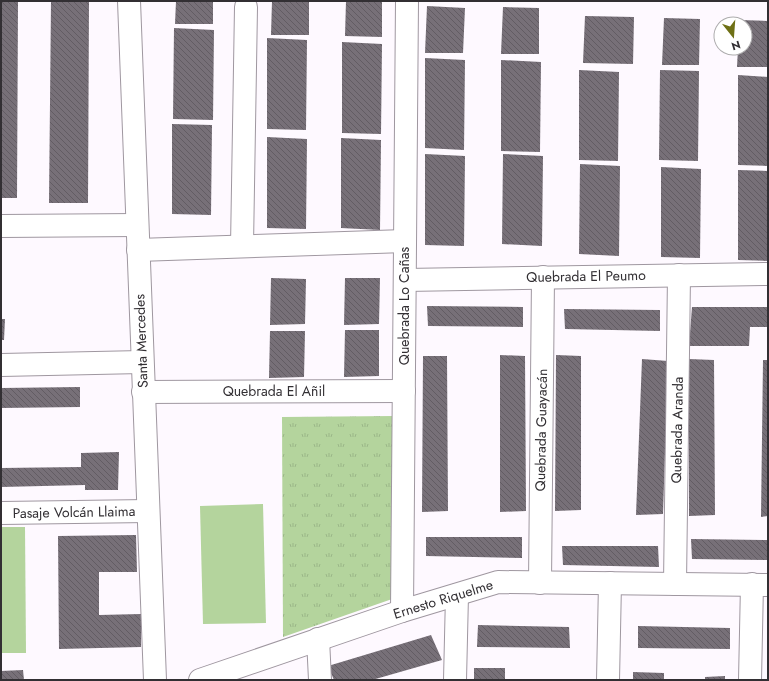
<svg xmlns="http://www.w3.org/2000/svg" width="769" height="681" viewBox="0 0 769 681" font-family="Jost,sans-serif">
  <defs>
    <pattern id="grass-tufts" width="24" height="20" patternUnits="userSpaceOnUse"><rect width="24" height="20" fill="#b4d49d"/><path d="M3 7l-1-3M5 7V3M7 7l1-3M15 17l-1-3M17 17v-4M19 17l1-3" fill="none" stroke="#9bb688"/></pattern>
    <pattern id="building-back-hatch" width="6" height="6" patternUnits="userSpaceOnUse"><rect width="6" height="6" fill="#777078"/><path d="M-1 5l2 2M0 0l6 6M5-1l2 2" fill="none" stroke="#625c63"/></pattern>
  </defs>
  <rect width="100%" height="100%" fill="#fef9ff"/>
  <!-- grass -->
  <path fill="url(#grass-tufts)" d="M394,416L395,598L283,637L282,417Z"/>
  <!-- pitch -->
  <g fill="#b4d49d">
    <path d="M263,504L266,623L203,624L200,506Z"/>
    <path d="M1,527H25L26,653H1Z"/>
  </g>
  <!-- building -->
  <g fill="url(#building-back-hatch)">
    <path d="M1,1H18L17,198H1Z"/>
    <path d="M51,1H89L88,203H49Z"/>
    <path d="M176,1H213V24H175Z"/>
    <path d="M272,1H309V35H271Z"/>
    <path d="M346,1H382V37L345,36Z"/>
    <path d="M427,6L465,8L463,53H425Z"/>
    <path d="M503,7L539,8V54H501Z"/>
    <path d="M585,16L634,17L633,64L583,63Z"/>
    <path d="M664,18L700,19L699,65H662Z"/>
    <path d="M739,20L768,21V67H737L738,48H745V24H739Z"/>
    <path d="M174,28L214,30L213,120L173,119Z"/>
    <path d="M267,38L307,40L306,130L267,129Z"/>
    <path d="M342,42L382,44L381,134L342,133Z"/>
    <path d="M425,58L465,60L464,150L425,148Z"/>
    <path d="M501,60L541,62L540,152L501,151Z"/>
    <path d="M579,70L619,72L618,161L579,160Z"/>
    <path d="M660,70L699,71L698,161L659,160Z"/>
    <path d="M738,75L768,77V166L738,165Z"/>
    <path d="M172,124L212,125L211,215L172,214Z"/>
    <path d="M267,137L307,139L306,229L267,228Z"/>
    <path d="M341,138L381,140L380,230L341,228Z"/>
    <path d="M425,154L465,156L464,246L425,245Z"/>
    <path d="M503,154L543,156L542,246L502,244Z"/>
    <path d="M580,164L620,166L619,256L579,254Z"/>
    <path d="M661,167L701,169L700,258L661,257Z"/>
    <path d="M738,170L768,171V261L738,260Z"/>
    <path d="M271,278L306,279L305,324L270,325Z"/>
    <path d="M345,278H380L379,324L344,325Z"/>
    <path d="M427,306L523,307V327L428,326Z"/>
    <path d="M692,307H768V327H750L749,346H689Z"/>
    <path d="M564,309L660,310V331L565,329Z"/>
    <path d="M1,319H5L4,340H1Z"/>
    <path d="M345,330H379V376L344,377Z"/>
    <path d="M270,331H305L304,377L269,378Z"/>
    <path d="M500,355L525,356L526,511L500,512Z"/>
    <path d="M556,355L581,356V510L555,511Z"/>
    <path d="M423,356H447L448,511L422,512Z"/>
    <path d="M642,359L668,361L663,514L636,515Z"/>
    <path d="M689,359L714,360L715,515L689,516Z"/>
    <path d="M763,360H768V516L761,517Z"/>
    <path d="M80,387V407L1,408V388Z"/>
    <path d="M119,452L118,490H85V485L1,487V468L81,467V453Z"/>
    <path d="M136,535L137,572H99V615L141,614V647L59,649L58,536Z"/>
    <path d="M426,537H522V558L426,556Z"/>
    <path d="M691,539L768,540V560L692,559Z"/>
    <path d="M562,546H658L659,567L563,565Z"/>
    <path d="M478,625L569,627L570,648L477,647Z"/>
    <path d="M638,626L730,628V649L638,648Z"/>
    <path d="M431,635L442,660L372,680H334L328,666Z"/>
    <rect x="474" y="668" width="31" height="12"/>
    <path d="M23,670L24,680H1V671Z"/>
    <path d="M633,672L664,673V680H633Z"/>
    <path d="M725,676V680H705V677Z"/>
  </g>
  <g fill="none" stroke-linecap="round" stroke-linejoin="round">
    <defs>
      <g id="minor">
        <path d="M129,1L155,680"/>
        <path d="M1,226L137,225"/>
        <path d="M242,246L246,7"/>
        <path d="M138,250L405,241"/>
        <path d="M405,280L768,274"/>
        <path d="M1,365L142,362"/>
        <path d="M143,392L404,391"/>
        <path d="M1,513L148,511"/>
        <path d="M540,583L543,277"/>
        <path d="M675,584L679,275"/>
        <path d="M402,611L407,1"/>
        <path d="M318,639L320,680"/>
        <path d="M200,680L402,611L498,582L768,585"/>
        <path d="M455,680L457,595"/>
        <path d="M608,680L610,583"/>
        <path d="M750,680L752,584"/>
      </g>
    </defs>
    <!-- minor casing -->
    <use href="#minor" stroke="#9f97a0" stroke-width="24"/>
    <!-- minor -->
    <use href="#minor" stroke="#fff" stroke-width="22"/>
  </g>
  <g text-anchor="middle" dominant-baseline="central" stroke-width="4" stroke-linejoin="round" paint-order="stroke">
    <!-- street labels -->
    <g font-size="14" fill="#322f33" stroke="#fff">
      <text transform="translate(586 276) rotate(-1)">Quebrada El Peumo</text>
      <text transform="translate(404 306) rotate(-90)">Quebrada Lo Cañas</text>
      <text transform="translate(141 341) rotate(-92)">Santa Mercedes</text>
      <text x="274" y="391">Quebrada El Añil</text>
      <text transform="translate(541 430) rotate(-89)">Quebrada Guayacán</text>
      <text transform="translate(677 430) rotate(-89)">Quebrada Aranda</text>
      <text transform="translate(74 512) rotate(-1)">Pasaje Volcán Llaima</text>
      <text transform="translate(443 599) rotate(-17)">Ernesto Riquelme</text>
    </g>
  </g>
  <!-- border -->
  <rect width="769" height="681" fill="none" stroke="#322f33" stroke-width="4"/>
  <!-- north arrow -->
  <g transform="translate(733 36) rotate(163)"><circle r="19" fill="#ffffff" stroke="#adacad"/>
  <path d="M0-3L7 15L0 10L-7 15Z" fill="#6e7015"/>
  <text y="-6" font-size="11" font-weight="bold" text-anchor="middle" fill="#322f33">N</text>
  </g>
</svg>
